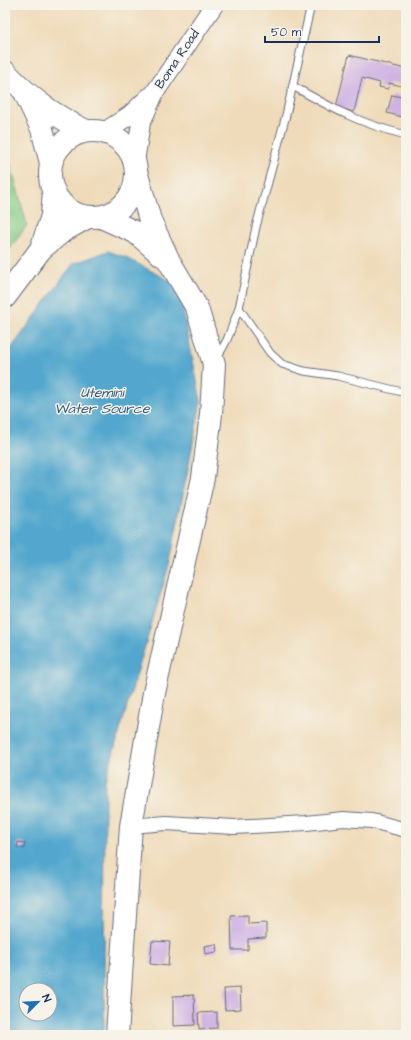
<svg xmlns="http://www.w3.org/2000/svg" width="411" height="1040" viewBox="0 0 411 1040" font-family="'Architects Daughter',sans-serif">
  <rect width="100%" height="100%" fill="#f7f3e8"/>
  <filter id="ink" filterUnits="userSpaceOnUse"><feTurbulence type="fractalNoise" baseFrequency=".025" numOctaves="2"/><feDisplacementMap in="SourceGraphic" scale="8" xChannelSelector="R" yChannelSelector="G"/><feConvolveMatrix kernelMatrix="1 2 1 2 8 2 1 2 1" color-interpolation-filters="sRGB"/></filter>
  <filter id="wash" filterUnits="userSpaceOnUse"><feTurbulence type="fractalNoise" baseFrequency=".012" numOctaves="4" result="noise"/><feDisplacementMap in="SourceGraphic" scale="16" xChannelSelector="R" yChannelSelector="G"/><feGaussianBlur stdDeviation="0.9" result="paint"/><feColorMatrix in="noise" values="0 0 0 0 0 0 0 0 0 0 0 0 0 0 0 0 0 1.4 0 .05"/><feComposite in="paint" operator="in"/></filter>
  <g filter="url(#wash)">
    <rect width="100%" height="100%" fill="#efdbba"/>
    <!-- green -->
    <path fill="#84cb86" stroke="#507d72" d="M5,158L10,162L27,225L5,256Z"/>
    <!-- water -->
    <path fill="#53a7ce" stroke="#376b96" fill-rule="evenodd" d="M108,251L125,257L178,285L201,401L170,562L105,781L104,1035H5V357L73,264ZM26,990H50V1014H26Z"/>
    <g id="blocks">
      <!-- building -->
      <g fill="#d0b3e3">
        <path d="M268,5H278L277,9Z"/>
        <path d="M349,55L406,69V87L389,83L388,89L379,87L380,83L362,78L354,112L336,107Z"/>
        <path d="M392,95L406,98V118L387,113Z"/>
        <path d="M18,842L25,843L24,849L17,847Z"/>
        <path d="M248,915V924L266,923V938L248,939V950H232L231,916Z"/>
        <path d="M152,941L170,942L168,966L150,964Z"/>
        <path d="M216,944L217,952L205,954L204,946Z"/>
        <path d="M240,988L241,1009L225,1010L224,989Z"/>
        <path d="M194,995L195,1025L173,1026V996Z"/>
        <path d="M217,1012V1028L199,1029L198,1013Z"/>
      </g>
    </g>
  </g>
  <g filter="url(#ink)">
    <use href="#blocks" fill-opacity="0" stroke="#656b7e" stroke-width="1"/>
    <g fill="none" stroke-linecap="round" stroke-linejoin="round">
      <defs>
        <g id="service">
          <path d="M293,86C333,109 361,124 406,135"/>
          <path d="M239,308L270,353L282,364L304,371L338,376L406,393"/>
          <path d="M217,358L227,340L239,308L256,227L286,115L311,5"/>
        </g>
        <path id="minor" d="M131,826L166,823L234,827L306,823L344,819L372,821L406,830"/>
        <g id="tertiary">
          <path d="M104,132L130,115L149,97"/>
          <path d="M135,162L141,123L155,92L214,5"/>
        </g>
        <g id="trunk">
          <path d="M5,72C31,99 53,115 86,131"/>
          <path d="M26,95L42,129L51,163"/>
          <circle cx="93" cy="174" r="43"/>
          <path d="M101,217L135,232L163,256"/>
          <path d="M41,249L52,216L54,191"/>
          <path d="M5,297L41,249L63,231L88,217"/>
          <path d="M117,1035L131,826L154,693L203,478L211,414L214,364L197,308L169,261L150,220L136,171"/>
        </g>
      </defs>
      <!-- service casing -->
      <use href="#service" stroke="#656b7e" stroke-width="9"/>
      <!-- minor casing -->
      <use href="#minor" stroke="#656b7e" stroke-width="16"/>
      <!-- tertiary casing -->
      <use href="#tertiary" stroke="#656b7e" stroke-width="20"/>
      <!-- trunk casing -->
      <use href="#trunk" stroke="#656b7e" stroke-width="24"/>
      <!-- service -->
      <use href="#service" stroke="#fff" stroke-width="7"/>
      <!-- minor -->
      <use href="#minor" stroke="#fff" stroke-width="14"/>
      <!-- tertiary -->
      <use href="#tertiary" stroke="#fff" stroke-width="18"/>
      <!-- trunk -->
      <use href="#trunk" stroke="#fff" stroke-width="22"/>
    </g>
  </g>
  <g text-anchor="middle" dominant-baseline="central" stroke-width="3" stroke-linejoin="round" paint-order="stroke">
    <!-- street labels -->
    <g font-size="13" fill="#1b2f5e" stroke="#f7f3e8">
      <text transform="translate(177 59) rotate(-56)">Boma Road</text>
    </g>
    <!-- water labels -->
    <g font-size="14" font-style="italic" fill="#2f5985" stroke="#f7f3e8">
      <text x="102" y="393">Utemini<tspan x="102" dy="16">Water Source</tspan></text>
    </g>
  </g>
  <!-- margin -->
  <rect width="411" height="1040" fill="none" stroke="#f7f3e8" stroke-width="20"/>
  <!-- north arrow -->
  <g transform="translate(38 1002) rotate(66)"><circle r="19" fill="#f7f3e8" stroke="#9fa5b1"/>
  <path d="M0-3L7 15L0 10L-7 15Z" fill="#1f6fb2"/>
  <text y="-6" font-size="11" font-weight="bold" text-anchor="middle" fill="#1b2f5e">N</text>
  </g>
  <!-- scale -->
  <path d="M265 36v6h114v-6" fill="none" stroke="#1b2f5e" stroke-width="2"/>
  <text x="271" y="36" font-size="12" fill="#1b2f5e" stroke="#f7f3e8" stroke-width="3" paint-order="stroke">50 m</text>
</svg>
